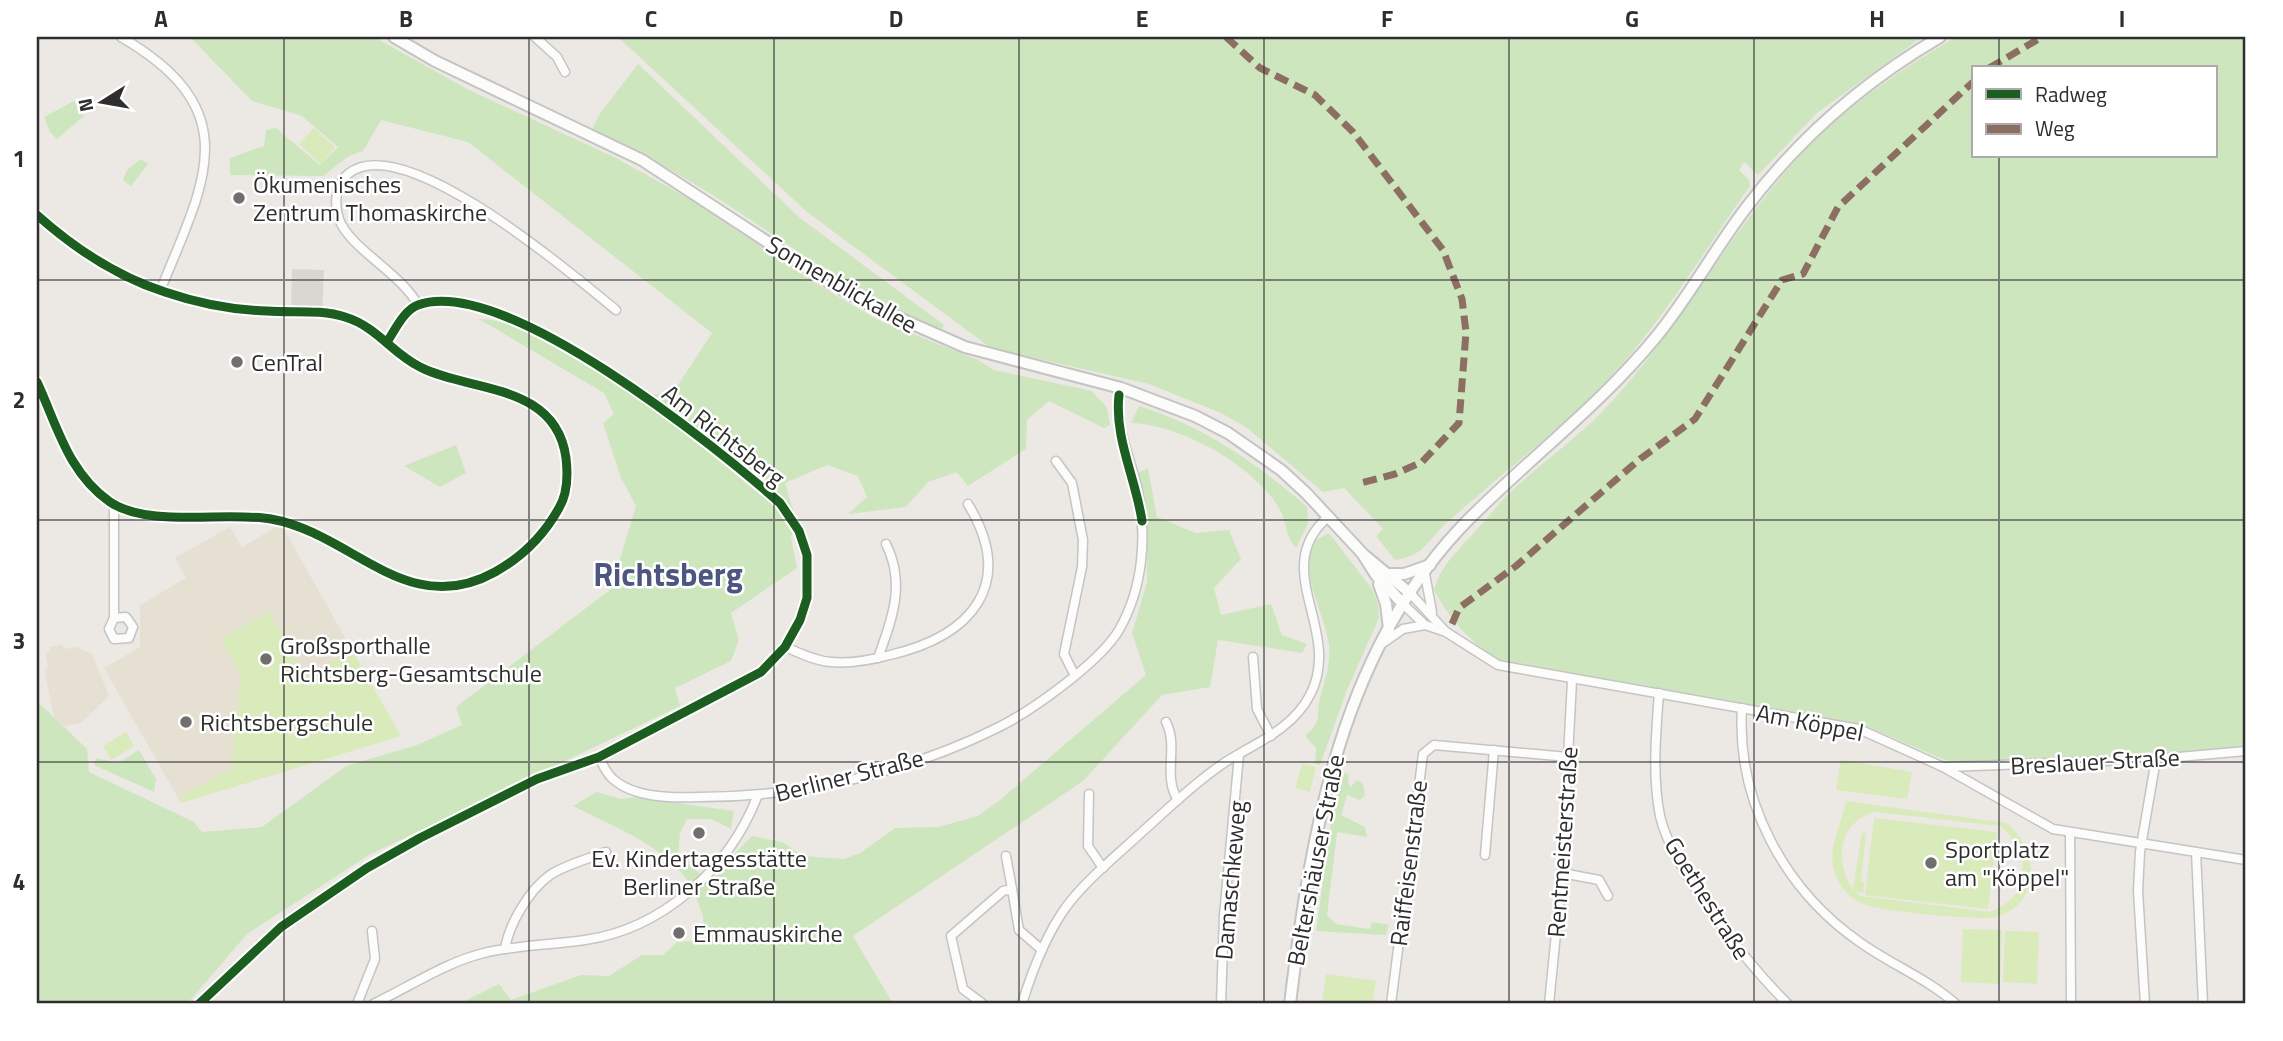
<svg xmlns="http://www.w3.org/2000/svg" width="2283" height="1041" viewBox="0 0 2283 1041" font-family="'Titillium Web',sans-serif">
  <rect width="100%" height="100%" fill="#ece8e4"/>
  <!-- education -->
  <g fill="#e6e0d3">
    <path d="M281,524L352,650L306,677L269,612L221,639L241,676L231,769L178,798L104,668L140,647V605L186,578L175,558L230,527L242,547Z"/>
    <path d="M62,645L64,649L77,647L92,654L109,696L81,723L65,726L57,722L54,716L44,669L48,668L45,653L50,652L49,647Z"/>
  </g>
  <!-- green -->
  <g fill="#cee6be" fill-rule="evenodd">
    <path d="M190,37H374L469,90L616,158L686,197L820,286L878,320L978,360L994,370L1092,391L1107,408L1110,425L1104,428L1049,401L1027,420L1026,449L968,486L957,472L928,482L906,507L848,514L867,497L858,476L827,465L785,483L795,516L791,538L797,568L731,613L739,640L731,661L675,688L680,706L369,855L247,934L187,1004H37V701L87,749L89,772L194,822L202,832L262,827L346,766L417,745L462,725L456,707L611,589L636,506L621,478L603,423L614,414L604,393L479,319C529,320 596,369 636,398L674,391L712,333L468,142L381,120L363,151L349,156L323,176L230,175V158L264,146L266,130L276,128L320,165L338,147L302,116L252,101Z"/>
    <path d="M618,37H1922L1817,113L1758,175L1744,162L1739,170L1749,180L1750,186C1708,245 1671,308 1623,363C1569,423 1502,473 1442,527C1425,546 1421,556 1395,560L1376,536L1383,529L1344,488L1323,492L1246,427L1221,413L1149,384L991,348L807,212Z"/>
    <path d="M1956,37H2246V747L2156,756L1963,763L1945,760L1861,724L1497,660C1469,640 1450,620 1434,590C1440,567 1457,551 1473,534C1487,519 1500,501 1516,487C1543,462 1574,440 1600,414C1683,329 1734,219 1819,136C1861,96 1907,66 1956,37ZM1973,68H2215V156H1973Z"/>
    <path d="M638,64L800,218L944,325L942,329C872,304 812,261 751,220C700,186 648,155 592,130L599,115Z"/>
    <path d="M74,101L84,116L57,139L50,132L44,117Z"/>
    <path d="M141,159L148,164L131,186L123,180L127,170Z"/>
    <path d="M1139,406C1203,426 1257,463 1307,507L1308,524L1296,548C1286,537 1286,520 1279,508C1253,465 1180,424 1131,423Z"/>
    <path d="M456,445L466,473L440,487L404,466Z"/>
    <path d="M1148,469L1157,517L1196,533L1229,530L1241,559L1214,588L1221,615L1271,604L1282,635L1307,644L1302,653L1218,640L1210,687L1162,695L1083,781L853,936L893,1004H467V1000L499,984L511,1000L581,975L609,976L642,955H663L677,942L704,940L703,916L695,894L752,836L782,842L803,856L844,859L860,853L895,828L938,827L978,816L1000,800L1146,675L1132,633L1147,582V516L1137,473Z"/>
    <path d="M1329,533L1372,589L1378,604L1379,618L1347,690L1320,765L1315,764L1316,748L1305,736C1323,721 1316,716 1320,698C1325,680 1331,664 1329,645C1326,619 1306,584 1309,560C1310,553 1314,546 1316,540Z"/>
    <path d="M139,750L156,779L154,792L94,765L96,758L118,763Z"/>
    <path d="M1342,772L1349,774L1348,783L1351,787L1357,780L1363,784L1365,796L1359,800L1347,795L1341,815L1365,827L1367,837L1337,832L1327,916L1336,924L1370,929L1372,922L1389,925L1386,935L1316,931L1333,810Z"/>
    <path d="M597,792L621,799L635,797L734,811L731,829L711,819H687L680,833L678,856L703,876L692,887C666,845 615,828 573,806Z"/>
  </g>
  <!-- pitch -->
  <g fill="#d9eabb" fill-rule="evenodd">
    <path d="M314,128L335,147L321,164L299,144Z"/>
    <path d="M269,612L306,676L352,650L401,736L181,803L178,798L231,769L241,676L221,639Z"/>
    <path d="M126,732L134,746L111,760L103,746Z"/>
    <path d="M1841,760L1912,772L1907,799L1836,790Z"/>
    <path d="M1302,764L1316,767L1310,792L1295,788Z"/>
    <path d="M1846,801L2006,823C2039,848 2043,903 1996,917C1980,921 1879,911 1863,904C1850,899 1839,886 1835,873C1826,849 1842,825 1846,801ZM1875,812L2000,826C2032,850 2032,898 1990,912L1860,896L1855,892L1863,893L1864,882L1861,881L1866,833H1862L1853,890C1835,863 1837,822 1875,812Z"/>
    <path d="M1874,818L1997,832L1988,909L1865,895Z"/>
    <path d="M1963,929L2002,930L2000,984L1961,982Z"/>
    <path d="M2005,931L2039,932L2037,984L2003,982Z"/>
    <path d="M1326,974L1376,981L1372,1004H1322Z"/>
  </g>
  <!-- plaza -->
  <path fill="#dad6d2" d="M292,269L324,270L322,314L291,312Z"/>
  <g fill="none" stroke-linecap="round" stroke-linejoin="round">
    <defs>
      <g id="street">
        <path d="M121,37C248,111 205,181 160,291"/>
        <path d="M535,37L557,57L565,72"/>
        <path d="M37,215C74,248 118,277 165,292C197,303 233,310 267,311C292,313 321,309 345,317C376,326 393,354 420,367C468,392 556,382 566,458C568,475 568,493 559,508C544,535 522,557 495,572C407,621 352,533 271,519C226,511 148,528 110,502C68,473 57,425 37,382"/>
        <path d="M418,305C401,273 349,248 339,219C334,204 335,185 348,174C402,128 572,274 616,310"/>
        <path d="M1056,461L1072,483L1083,540L1082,567L1064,654L1074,674"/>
        <path d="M1425,574L1432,612"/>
        <path d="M1411,594L1446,632"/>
        <path d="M1404,605L1425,625L1446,632L1498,665L1859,729L1943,767L2053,829L2246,860"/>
        <path d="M114,618L126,617L133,627L129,638L114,639L109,629L114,618V505"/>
        <path d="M1383,643L1403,629L1425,625"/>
        <path d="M785,647C800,653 815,661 831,662C851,664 871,660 890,655C971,636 1017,585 968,504"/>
        <path d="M1253,657L1257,709L1271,736"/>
        <path d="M878,658C892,619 906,584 886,544"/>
        <path d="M1659,693C1656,733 1652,776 1660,816C1672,869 1749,966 1788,1004"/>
        <path d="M1742,708C1736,801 1785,891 1861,943C1892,965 1928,979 1956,1004"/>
        <path d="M1166,722C1179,747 1162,776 1178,800"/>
        <path d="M599,757C603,765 606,773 613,779C634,798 672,798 699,797C802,797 908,773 1001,726C1034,709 1100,662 1119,630C1143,588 1147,538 1138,491C1130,455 1113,426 1121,388"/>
        <path d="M1946,767L2156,759L2246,751"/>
        <path d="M1089,794L1088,846L1103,868"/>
        <path d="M2070,833L2071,1004"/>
        <path d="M2196,852L2203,1004"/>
        <path d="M1485,855L1494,750"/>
        <path d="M1006,856L1012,889"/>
        <path d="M1562,873L1599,880L1608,896"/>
        <path d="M505,949C509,924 529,890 550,875C565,865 588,859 606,852"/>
        <path d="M199,1004L281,927L367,868L420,838L537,779L599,757L761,672L785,647L800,620L807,598V555L799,531L780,503C716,447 504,274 418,305C404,310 395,330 387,342"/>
        <path d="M357,1004L375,959L372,931"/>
        <path d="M373,1004C409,987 446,962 484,953C517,945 551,945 585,940C662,929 729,869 757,797"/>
        <path d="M983,1004L963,989L951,936L1003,891L1012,889L1019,930L1042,950"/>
        <path d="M1022,1004C1032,971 1046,935 1066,907C1087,879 1116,856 1142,832C1168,809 1194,783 1224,763C1255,743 1292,730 1310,695C1344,630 1267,569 1329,516"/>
        <path d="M1221,1004L1224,915L1239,755"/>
        <path d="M1391,1004L1423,754L1434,745L1568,757"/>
        <path d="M1549,1004L1562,873L1572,680"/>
        <path d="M2145,1004L2138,891L2140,852L2156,759"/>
      </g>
      <g id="secondary">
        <path d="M394,37L435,61L642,160L827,281L874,307L965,347L1121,388L1195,416L1228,433L1281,470L1306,493L1362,553L1376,575L1404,605"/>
        <path d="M1364,555L1411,594"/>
        <path d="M1390,574H1404L1430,565"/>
        <path d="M1379,584L1386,604L1389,629"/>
        <path d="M1290,1004C1311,832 1341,648 1469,519C1531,457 1600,405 1656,337C1689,297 1714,250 1746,208C1799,138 1863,82 1940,37"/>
      </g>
    </defs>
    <!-- street casing -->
    <use href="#street" stroke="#c5c4c5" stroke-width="11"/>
    <!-- secondary casing -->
    <use href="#secondary" stroke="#c5c4c5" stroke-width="14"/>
    <!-- street -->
    <use href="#street" stroke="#fcfcfb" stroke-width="8"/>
    <!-- secondary -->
    <use href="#secondary" stroke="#fcfcfb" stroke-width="10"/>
    <!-- quiet -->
    <g stroke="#8d6e63" stroke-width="7" stroke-dasharray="14 7" stroke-linecap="butt">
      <path d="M1226,37L1260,68L1315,95L1353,132L1443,250L1462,299L1466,332L1459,423L1422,462L1395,474L1357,484"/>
      <path d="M1989,68L2042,37"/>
      <path d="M1452,624L1459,608L1516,566L1640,459L1695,419L1782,280L1803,274L1838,207L1973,82"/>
    </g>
    <defs>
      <g id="cycleway">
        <path d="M37,215C74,248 118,277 165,292C197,303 233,310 267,311C292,313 321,309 345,317C376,326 393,354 420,367C468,392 556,382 566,458C568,475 568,493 559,508C544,535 522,557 495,572C407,621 352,533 271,519C226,511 148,528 110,502C68,473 57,425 37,382"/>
        <path d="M1119,395C1114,438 1136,479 1142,521"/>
        <path d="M199,1004L281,927L367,868L420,838L537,779L599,757L761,672L785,647L800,620L807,598V555L799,531L780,503C716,447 504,274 418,305C404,310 395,330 387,342"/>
      </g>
    </defs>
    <!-- cycleway casing -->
    <use href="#cycleway" stroke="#fff" stroke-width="13"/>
    <!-- cycleway -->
    <use href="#cycleway" stroke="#1b5e20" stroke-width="9"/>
  </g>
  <!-- grid -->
  <path fill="none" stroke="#2e2e2e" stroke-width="2" stroke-opacity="0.55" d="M284,37V1004M529,37V1004M774,37V1004M1019,37V1004M1264,37V1004M1509,37V1004M1754,37V1004M1999,37V68M1999,156V1004M37,280H2246M37,520H2246M37,762H2246"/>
  <!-- markers -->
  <g fill="#706f6e" stroke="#fff" stroke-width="2.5">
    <circle cx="239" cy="198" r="7"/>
    <circle cx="237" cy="362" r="7"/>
    <circle cx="266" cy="659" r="7"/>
    <circle cx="186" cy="722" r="7"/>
    <circle cx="699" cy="833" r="7"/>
    <circle cx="1931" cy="863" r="7"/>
    <circle cx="679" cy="933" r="7"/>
  </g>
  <g text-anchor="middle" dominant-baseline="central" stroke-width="5" stroke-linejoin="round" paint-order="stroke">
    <!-- poi labels -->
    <g font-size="24" fill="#2e2e2e" stroke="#fff" text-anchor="start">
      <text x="253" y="184">Ökumenisches<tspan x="253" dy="28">Zentrum Thomaskirche</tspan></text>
      <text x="251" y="362">CenTral</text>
      <text x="280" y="645">Großsporthalle<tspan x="280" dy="28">Richtsberg-Gesamtschule</tspan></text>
      <text x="200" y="722">Richtsbergschule</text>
      <text x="1945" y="849">Sportplatz<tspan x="1945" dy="28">am "Köppel"</tspan></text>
      <text x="699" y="858" text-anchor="middle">Ev. Kindertagesstätte<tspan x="699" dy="28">Berliner Straße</tspan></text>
      <text x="693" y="933">Emmauskirche</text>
    </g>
    <!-- street labels -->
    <g font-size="24" fill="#2e2e2e" stroke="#fff">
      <text transform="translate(842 284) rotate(30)">Sonnenblickallee</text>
      <text transform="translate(724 435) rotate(38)">Am Richtsberg</text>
      <text transform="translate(1810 722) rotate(11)">Am Köppel</text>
      <text transform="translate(2095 761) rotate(-3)">Breslauer Straße</text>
      <text transform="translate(849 775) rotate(-14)">Berliner Straße</text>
      <text transform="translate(1562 842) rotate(-86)">Rentmeisterstraße</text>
      <text transform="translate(1315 860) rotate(-79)">Beltershäuser Straße</text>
      <text transform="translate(1408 863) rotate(-83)">Raiffeisenstraße</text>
      <text transform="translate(1230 880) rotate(-85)">Damaschkeweg</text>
      <text transform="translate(1708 898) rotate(58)">Goethestraße</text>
    </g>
    <!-- district labels -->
    <g font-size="32" font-weight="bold" fill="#4d5680" stroke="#fff">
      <text x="668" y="574">Richtsberg</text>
    </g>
  </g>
  <!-- border -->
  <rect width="2283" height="1041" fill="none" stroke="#ffffff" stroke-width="77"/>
  <!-- legend -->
  <rect x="1972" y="66" width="245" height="91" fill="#ffffff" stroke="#ababab" stroke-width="2"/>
  <rect x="1986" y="89" width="35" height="10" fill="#1b5e20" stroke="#ababab" stroke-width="2"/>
  <text x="2035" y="102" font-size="21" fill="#2e2e2e">Radweg</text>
  <rect x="1986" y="124" width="35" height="10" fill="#8d6e63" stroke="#ababab" stroke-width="2"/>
  <text x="2035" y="136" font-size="21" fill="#2e2e2e">Weg</text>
  <!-- north arrow -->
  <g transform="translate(102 102) rotate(259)" stroke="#ffffff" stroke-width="5" paint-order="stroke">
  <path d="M0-5L12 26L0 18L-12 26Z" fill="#2e2e2e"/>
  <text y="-10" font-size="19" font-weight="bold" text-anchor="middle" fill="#2e2e2e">N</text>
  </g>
  <rect x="38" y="38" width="2206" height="964" fill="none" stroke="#2e2e2e" stroke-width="2.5"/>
  <g font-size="23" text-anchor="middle" font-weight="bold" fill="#2e2e2e">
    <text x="161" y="27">A</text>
    <text x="406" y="27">B</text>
    <text x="651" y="27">C</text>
    <text x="896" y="27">D</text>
    <text x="1142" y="27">E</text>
    <text x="1387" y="27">F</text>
    <text x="1632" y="27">G</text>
    <text x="1877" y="27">H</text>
    <text x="2122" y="27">I</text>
    <text x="19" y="167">1</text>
    <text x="19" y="408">2</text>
    <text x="19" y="649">3</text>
    <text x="19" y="890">4</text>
  </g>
</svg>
